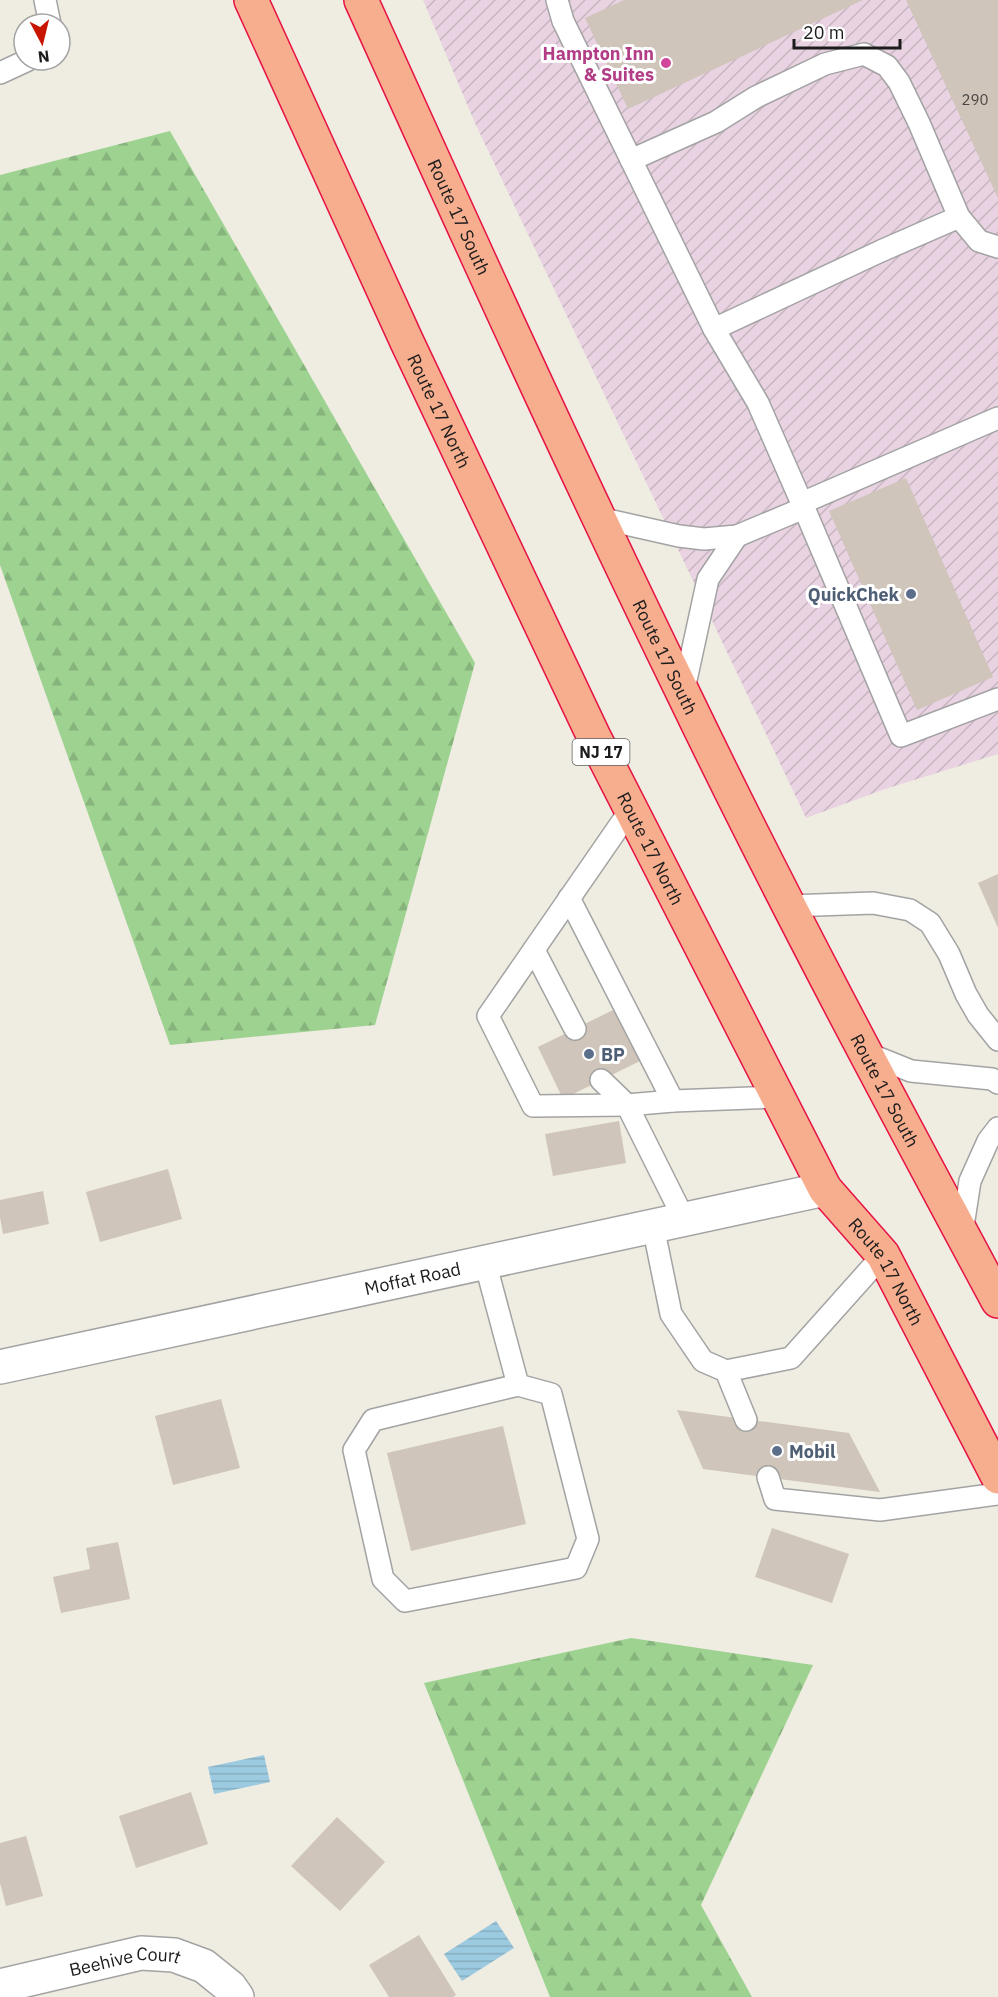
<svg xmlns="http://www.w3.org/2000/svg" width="998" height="1997" viewBox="0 0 998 1997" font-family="'IBM Plex Sans',sans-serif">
  <defs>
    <pattern id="industrial-furrows" width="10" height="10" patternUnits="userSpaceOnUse" patternTransform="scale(1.5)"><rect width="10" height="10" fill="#e9d2e2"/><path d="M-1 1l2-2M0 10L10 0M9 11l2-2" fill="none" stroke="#c7b4c1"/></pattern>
    <pattern id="forest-firs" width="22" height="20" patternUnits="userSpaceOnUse" patternTransform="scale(1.5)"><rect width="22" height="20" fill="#9dd291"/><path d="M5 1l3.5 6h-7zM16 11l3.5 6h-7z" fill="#87b47c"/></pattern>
    <pattern id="water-rules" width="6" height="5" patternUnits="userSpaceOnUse" patternTransform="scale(1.5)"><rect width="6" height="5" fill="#9ccae1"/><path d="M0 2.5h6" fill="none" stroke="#86adc0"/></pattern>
  </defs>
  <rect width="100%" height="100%" fill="#efece1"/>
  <!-- industrial -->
  <path fill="url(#industrial-furrows)" d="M423,0H998V754L885,789L806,818L475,123Z"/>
  <!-- forest -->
  <g fill="url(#forest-firs)">
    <path d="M170,131L475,663L375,1025L170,1045L0,565V175Z"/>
    <path d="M631,1638L813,1665L701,1905L752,1997H550L424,1683Z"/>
  </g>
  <!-- water -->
  <g fill="url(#water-rules)">
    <path d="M264,1755L270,1782L214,1794L208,1767Z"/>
    <path d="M496,1921L514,1948L462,1981L444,1954Z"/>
  </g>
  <!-- building -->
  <g fill="#cfc5ba">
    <path d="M624,0H863L628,109L585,18Z"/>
    <path d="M906,0H998V198Z"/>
    <path d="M906,478L993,677L917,710L829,511Z"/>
    <path d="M998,874V928L978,883Z"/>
    <path d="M615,1009L640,1061L563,1099L538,1047Z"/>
    <path d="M619,1121L626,1163L553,1176L545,1134Z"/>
    <path d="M168,1169L182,1219L100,1242L86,1192Z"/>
    <path d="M43,1191L49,1224L3,1234L0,1217V1200Z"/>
    <path d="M221,1399L240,1468L173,1485L155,1416Z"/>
    <path d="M677,1410L849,1433L880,1492L703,1469Z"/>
    <path d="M503,1426L526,1524L411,1551L387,1453Z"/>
    <path d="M772,1528L849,1554L832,1603L755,1577Z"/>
    <path d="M118,1542L130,1599L61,1613L53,1577L90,1569L86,1548Z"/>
    <path d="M191,1792L208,1844L136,1868L119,1816Z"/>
    <path d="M337,1817L385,1862L340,1911L291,1866Z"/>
    <path d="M26,1836L43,1896L6,1906L0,1883V1843Z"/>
    <path d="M419,1935L456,1995L453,1997H389L369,1965Z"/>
  </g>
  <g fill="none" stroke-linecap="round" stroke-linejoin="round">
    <defs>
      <g id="service">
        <path d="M45,0L50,24"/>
        <path d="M557,0L563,21L714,329L758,403L804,508"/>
        <path d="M0,73L28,60"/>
        <path d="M631,160L716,122L756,97L825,64L864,54L887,66L899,82L919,123L959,217L979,241L998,247"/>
        <path d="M714,329L881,251L959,217"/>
        <path d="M802,503L998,418"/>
        <path d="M599,518L679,536L704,539L737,536L804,508L901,736L998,699"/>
        <path d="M683,694L708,579L737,536"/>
        <path d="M631,809L488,1016L533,1106L627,1105L673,1101L778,1097"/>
        <path d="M569,898L673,1101"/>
        <path d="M789,906L873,903L910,910L930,923L949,954L966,994L978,1015L998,1040"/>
        <path d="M534,950L575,1029"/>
        <path d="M866,1053L911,1071L992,1079L998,1083"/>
        <path d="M601,1080L627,1105L684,1219"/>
        <path d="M653,1226L671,1314L703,1361L726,1371L791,1358L883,1255"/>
        <path d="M962,1233L970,1181L988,1141L998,1128"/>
        <path d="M485,1262L518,1385L551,1394L588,1539L576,1568L405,1601L383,1579L354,1450L373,1420L518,1385"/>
        <path d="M726,1371L746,1420"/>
        <path d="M768,1477L775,1499L880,1510L998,1494"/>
      </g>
      <g id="minor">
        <path id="s1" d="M0,1367L825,1189"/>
        <path id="s2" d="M0,1986L141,1953L174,1955L204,1966L230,1987L237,1997"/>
      </g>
      <g id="trunk">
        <path id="s3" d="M251,0L407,342L594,737L825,1189L883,1255L998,1477"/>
        <path id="s4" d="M361,0C466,232 571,464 683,693C782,899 890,1100 998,1301"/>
      </g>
    </defs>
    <!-- service casing -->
    <use href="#service" stroke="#a3a3a3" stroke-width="24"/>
    <!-- minor casing -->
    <use href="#minor" stroke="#a3a3a3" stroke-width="36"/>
    <!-- trunk casing -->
    <use href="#trunk" stroke="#e71345" stroke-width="36"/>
    <!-- service -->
    <use href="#service" stroke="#fff" stroke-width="21"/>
    <!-- minor -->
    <use href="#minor" stroke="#fff" stroke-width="33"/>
    <!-- trunk -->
    <use href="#trunk" stroke="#f6ae8f" stroke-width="33"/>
  </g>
  <!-- markers -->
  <circle fill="#d1479c" stroke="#fff" stroke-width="2" cx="666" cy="63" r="6"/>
  <g fill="#5c6f8a" stroke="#fff" stroke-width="2">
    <circle cx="911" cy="594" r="6"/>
    <circle cx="589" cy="1054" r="6"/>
    <circle cx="777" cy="1451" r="6"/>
  </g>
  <g text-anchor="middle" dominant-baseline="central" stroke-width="6" stroke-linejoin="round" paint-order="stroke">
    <!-- number labels -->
    <g font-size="15" fill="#494644">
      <text x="975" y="99">290</text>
    </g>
    <!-- shield labels -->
    <rect fill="#fff" stroke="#606060" stroke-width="1.5" x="572.5" y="739" width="57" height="26" rx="4.5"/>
    <g font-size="16" font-weight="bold" fill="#1c1c1c">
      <text x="601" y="752">NJ 17</text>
    </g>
    <!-- hotel labels -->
    <g font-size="18" font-weight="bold" fill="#b23c85" stroke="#fff" text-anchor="end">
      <text x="654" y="53">Hampton Inn<tspan x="654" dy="21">&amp; Suites</tspan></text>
    </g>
    <!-- street labels -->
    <g font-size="18" fill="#1c1c1c" stroke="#fff">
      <text stroke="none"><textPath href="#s4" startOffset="238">Route 17 South</textPath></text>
      <text stroke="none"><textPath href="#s3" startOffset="452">Route 17 North</textPath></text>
      <text stroke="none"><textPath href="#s4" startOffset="724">Route 17 South</textPath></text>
      <text stroke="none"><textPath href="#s3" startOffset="938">Route 17 North</textPath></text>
      <text stroke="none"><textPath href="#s4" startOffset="1210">Route 17 South</textPath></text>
      <text stroke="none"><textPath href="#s3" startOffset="1424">Route 17 North</textPath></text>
      <text stroke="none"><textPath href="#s1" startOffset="422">Moffat Road</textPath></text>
      <text stroke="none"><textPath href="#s2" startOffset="128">Beehive Court</textPath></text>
    </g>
    <!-- service labels -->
    <g font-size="18" font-weight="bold" fill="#4e5e75" stroke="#fff" text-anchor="start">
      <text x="899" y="594" text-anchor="end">QuickChek</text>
      <text x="601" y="1054">BP</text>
      <text x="789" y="1451">Mobil</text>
    </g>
  </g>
  <!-- north arrow -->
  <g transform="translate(42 42) rotate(173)"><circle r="28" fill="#ffffff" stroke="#a4a4a4" stroke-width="1.5"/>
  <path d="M0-4.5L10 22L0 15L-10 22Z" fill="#c81500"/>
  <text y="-9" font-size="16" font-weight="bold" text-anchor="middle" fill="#1c1c1c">N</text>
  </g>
  <!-- scale -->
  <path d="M794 39v9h106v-9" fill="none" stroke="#1c1c1c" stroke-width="3"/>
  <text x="803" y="39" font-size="18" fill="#1c1c1c" stroke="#ffffff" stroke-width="4.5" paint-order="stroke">20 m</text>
</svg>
